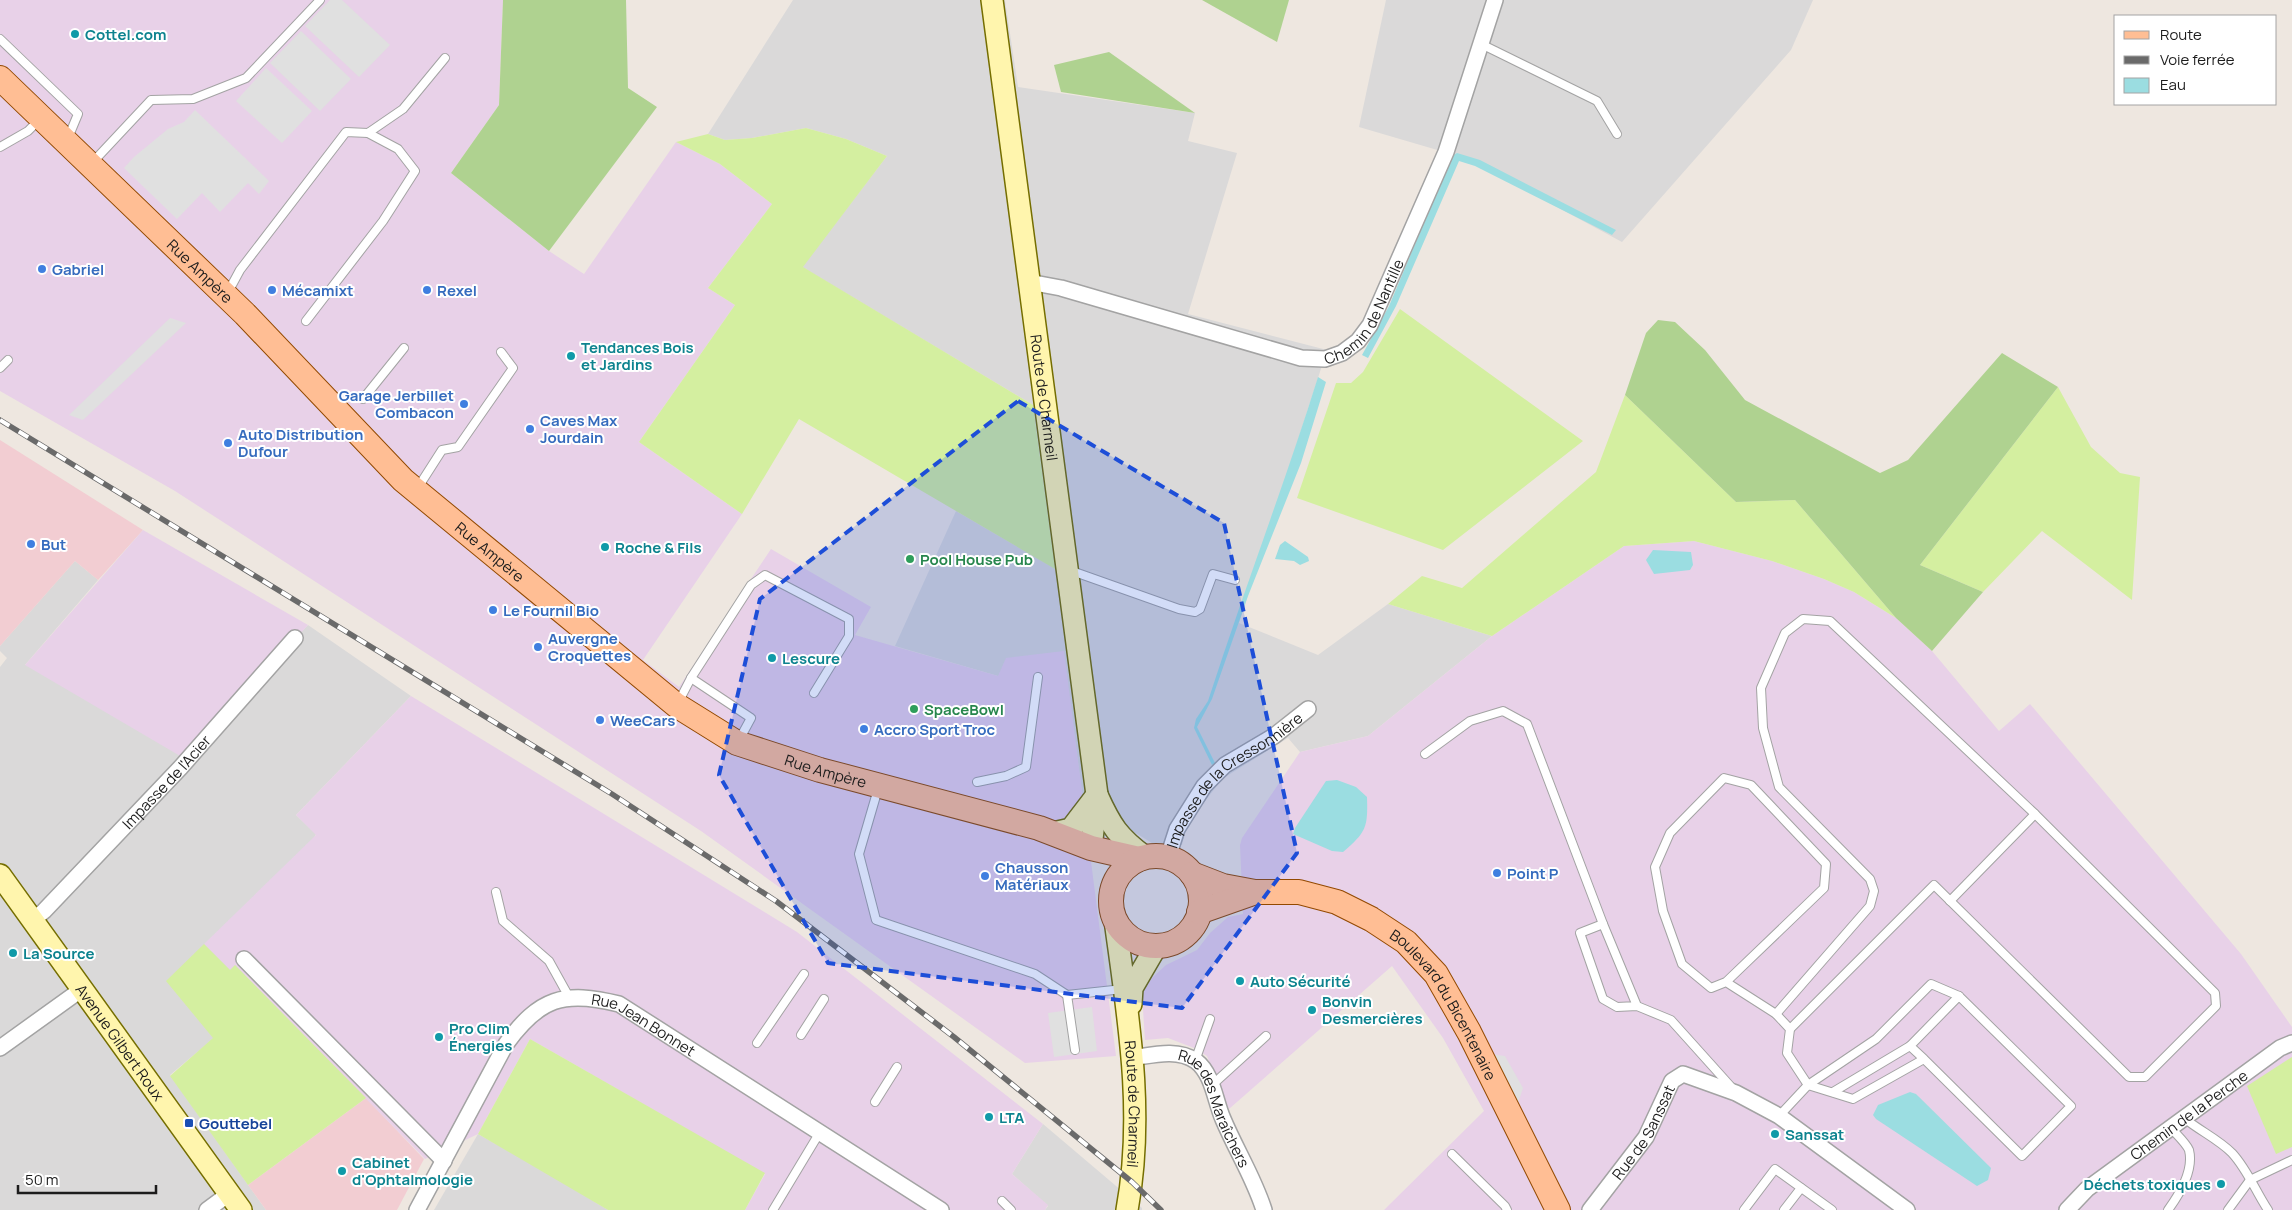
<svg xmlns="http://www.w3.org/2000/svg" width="2292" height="1210" viewBox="0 0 2292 1210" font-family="Manrope,sans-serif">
  <rect width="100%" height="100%" fill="#eee7e0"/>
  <!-- residential -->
  <g fill="#dad9d9">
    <path d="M793,0H1005L1018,87L1195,113L1188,141L1237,153L1188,314L1327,350L1239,623L1318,655L1388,604L1492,636L1368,736L1300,752L1288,738L1222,779L1187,825L1182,845L1152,843L1083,801L1063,652L998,676L895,646L956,511L1054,568L1033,405L802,267L887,156L846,139L806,128L752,138L725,140L708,134Z"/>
    <path d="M1386,0H1813L1791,50L1622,242L1468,159L1359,127Z"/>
    <path d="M75,561L98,580L25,665L295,638L308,625L411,696L296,815L316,834L214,1038L170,1075L266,1210H0V667L7,658L0,651V646Z"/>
    <path d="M1043,1124L1142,1208V1210H1045L1048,1206L1012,1174Z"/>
    <path d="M478,1134L546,1172L608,1210H434Z"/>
  </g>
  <!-- commercial -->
  <g fill="#f2cdd2">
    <path d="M0,440L143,530L98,580L75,561L0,646Z"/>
    <path d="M366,1098L424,1159L397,1210H266L248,1185Z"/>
  </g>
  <!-- industrial -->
  <g fill="#e8d1e8">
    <path d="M0,0H503L499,105L451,173L549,251L584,274L676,142L720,164L772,204L708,288L735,305L639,442L742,514L643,660L679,687L771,549L871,607L855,635L998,676L1006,658L1064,651L1116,1056L1025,1063L701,831L175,491L0,391Z"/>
    <path d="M143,530L308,625L187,760L25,665Z"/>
    <path d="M1694,541L1772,561L1824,579L1854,592L1896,618L1932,651L1999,731L2030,704L2241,954L2292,1027V1210H1384L1484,1111L1443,1038L1392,966L1229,1109L1207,1056L1194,1048L1168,1038L1145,1040L1142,994L1152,978L1166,965L1197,950L1210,933L1228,917L1243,914L1240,845L1242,838L1300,752L1368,736L1492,636L1624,546Z"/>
    <path d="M411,696L797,932L1043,1124L1012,1174L1048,1205L1045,1210H745L765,1174L530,1039L478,1134L425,1159L235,965L230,970L204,944L316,835L296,815Z"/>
  </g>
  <!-- grass -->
  <g fill="#d4efa0">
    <path d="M806,128L846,139L887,156L803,267L1033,405L1055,569L799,419L742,514L639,442L735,305L708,288L772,204L720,164L676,142L708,134L725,140L752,138Z"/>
    <path d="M1400,309L1583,441L1443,550L1297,498L1336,383H1351L1363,372Z"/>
    <path d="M2058,387L2091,447L2120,473L2140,477L2132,600L2042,531L1983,592L1920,565Z"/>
    <path d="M1625,395L1736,502L1795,500L1896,618L1854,592L1824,579L1772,561L1694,541L1624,546L1492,636L1388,604L1422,576L1462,588L1596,472Z"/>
    <path d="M204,944L230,970L235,965L366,1098L248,1185L170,1076L213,1038L166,981Z"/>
    <path d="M530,1039L765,1173L745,1210H608L478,1134Z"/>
    <path d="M2292,1057V1147L2276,1154L2247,1086Z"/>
  </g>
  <!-- forest -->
  <g fill="#afd290">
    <path d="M503,0H626L628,88L657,107L549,251L451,173L499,105Z"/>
    <path d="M1202,0H1289L1277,42Z"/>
    <path d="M1109,52L1195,113L1061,92L1054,65Z"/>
    <path d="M1658,320L1675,322L1705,350L1745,400L1880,473L1908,460L2002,353L2058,387L1920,565L1983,592L1932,651L1896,618L1795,500L1736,502L1625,395L1646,333Z"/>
  </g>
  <!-- parking -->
  <g fill="#e0e0e0">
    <path d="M330,0H342L390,45L359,77L305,26Z"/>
    <path d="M301,31L351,79L320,111L270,63Z"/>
    <path d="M266,68L312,111L282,143L236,101Z"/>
    <path d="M195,110L269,181L259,194L248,183L220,212L202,193L177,219L124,168L134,157L168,129L184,122Z"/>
    <path d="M170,318L186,323L83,420L69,415Z"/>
    <path d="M1092,1007L1097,1051L1054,1057L1048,1013Z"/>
    <path d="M1490,1054L1505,1056L1523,1088L1517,1106Z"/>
  </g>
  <!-- water -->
  <g fill="#9bdde1">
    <path d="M1457,153L1480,160L1616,230L1612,235L1475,166L1459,161L1396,306L1368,358L1362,355L1389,306L1452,156Z"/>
    <path d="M1318,377L1326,382L1301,463L1248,596L1212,699L1197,727L1215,763L1212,765L1194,728L1196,719L1208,701C1243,592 1284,486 1318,377Z"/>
    <path d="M1285,541L1308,557L1309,561L1300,565L1294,561L1275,559L1280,545Z"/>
    <path d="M1653,550L1691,552L1693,565L1690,570L1654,574L1646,560Z"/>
    <path d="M1337,780L1356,787L1367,797C1368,828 1366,832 1343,852L1332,851L1293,834L1295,828L1326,781Z"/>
    <path d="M1910,1092L1916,1094L1991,1168L1988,1180L1977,1186L1876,1119L1873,1115L1878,1105Z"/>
  </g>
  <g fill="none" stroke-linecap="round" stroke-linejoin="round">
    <defs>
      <g id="lane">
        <path d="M0,39L78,114L68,138"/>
        <path d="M1481,44L1597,101L1617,134"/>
        <path d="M0,147L28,131L40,119"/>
        <path d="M92,163L151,100L193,99L246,78L320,0"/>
        <path d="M227,294L240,270L346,132L368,133L403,109L445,58"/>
        <path d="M306,321L383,221L415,171L398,149L368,133"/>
        <path d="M0,368L8,360"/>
        <path d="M363,399L404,348"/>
        <path d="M417,489L442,450L458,447L513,368L501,352"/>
        <path d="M1069,570L1179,609L1195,612L1200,609L1213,574L1235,580"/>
        <path d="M678,703L691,678"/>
        <path d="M738,742L751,718L691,678L751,585L765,575L849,619V636L814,693"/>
        <path d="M1425,754L1470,721L1503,711L1527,724L1603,924"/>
        <path d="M977,782L1006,776L1026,767L1038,677"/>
        <path d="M878,789L859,854L876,920L1035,974L1067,995L1123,989"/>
        <path d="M496,892L503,921L549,961L569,997"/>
        <path d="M1950,901L2035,814"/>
        <path d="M1726,982L1711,988L1682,964L1663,911L1655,867L1670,833L1724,778L1751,785L1826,864L1824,888L1726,982L1776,1014L1790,1029L1787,1053L1808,1085L1876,1039L1931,984L1959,996"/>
        <path d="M1067,995L1075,1050"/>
        <path d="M1637,1006L1603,924L1580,933L1603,999L1617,1007L1637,1006L1671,1020L1733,1089"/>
        <path d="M1776,1014L1870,906L1874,891L1870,879L1779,787L1763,728L1761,688L1785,633L1803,619L1830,621L2035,814L2215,993L2216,1006L2145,1077H2129L1934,885L1790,1029"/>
        <path d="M801,1035L824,999"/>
        <path d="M757,1043L804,974"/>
        <path d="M1195,1061L1210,1019"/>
        <path d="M1211,1086L1266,1036"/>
        <path d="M1833,1092L1910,1046"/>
        <path d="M875,1102L897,1067"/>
        <path d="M1779,1116L1808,1085L1853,1099L1924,1059L2022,1156L2071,1106L1959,996L1910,1046L1924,1059"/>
        <path d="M2184,1118C2200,1131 2218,1139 2232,1153C2247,1169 2256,1192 2268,1210"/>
        <path d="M1452,1154L1505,1206L1507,1210"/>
        <path d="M1002,1201L1011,1210"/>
        <path d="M773,1210L820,1132"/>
        <path d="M1744,1210L1775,1169L1832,1210"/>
        <path d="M1784,1210L1801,1188"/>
        <path d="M2168,1210C2179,1195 2194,1170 2189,1150C2186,1143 2176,1134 2171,1128"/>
        <path d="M2228,1210L2250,1180L2292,1160"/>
      </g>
      <g id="street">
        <path id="s1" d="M1029,282L1061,288L1301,358L1325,359L1342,353L1358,341L1370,325L1446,152L1495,0"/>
        <path id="s2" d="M1168,857L1177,829L1204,786L1225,765L1274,736L1308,709"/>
        <path id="s3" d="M33,920L44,911L181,767L295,638"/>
        <path d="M244,959L444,1161"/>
        <path d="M0,1048L82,989"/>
        <path id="s4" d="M1132,1058C1153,1055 1177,1048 1196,1061C1213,1074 1215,1101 1223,1119C1236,1150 1254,1178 1264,1210"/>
        <path d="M207,1210L230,1193"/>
        <path id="s5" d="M417,1210L506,1044C539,998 564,990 619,1004L941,1210"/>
        <path id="s6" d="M1590,1210L1646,1137L1672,1081L1683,1074L1736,1093L1779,1116L1907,1210"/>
        <path id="s7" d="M2067,1210L2087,1189L2280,1048L2292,1043"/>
      </g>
      <g id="secondary">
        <path id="s8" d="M992,0L1097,795L1091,848"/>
        <path d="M1097,795C1111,826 1118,837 1145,857"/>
        <path d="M1053,833L1071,829L1097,795"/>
        <path id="s9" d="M0,875L241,1210"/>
        <path id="s10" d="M1115,920C1128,1016 1145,1113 1127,1210"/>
        <path d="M1131,1004L1132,988L1157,945"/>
      </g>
      <g id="primary">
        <path id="s11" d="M0,78L245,314L403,480L676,705L737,743L820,770L1039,828L1091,848L1139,859"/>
        <circle cx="1156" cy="901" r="45"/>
        <path id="s12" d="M1192,874L1223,886L1255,892H1299L1337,902L1371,919L1406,942L1436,974L1469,1032L1558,1210"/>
        <path d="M1199,912L1253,893"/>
      </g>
    </defs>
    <!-- lane casing -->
    <use href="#lane" stroke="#a3a3a3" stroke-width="10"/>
    <!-- street casing -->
    <use href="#street" stroke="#a3a3a3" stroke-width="18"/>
    <!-- secondary casing -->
    <use href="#secondary" stroke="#756e00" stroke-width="24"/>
    <!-- primary casing -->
    <use href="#primary" stroke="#934900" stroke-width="26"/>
    <!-- lane -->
    <use href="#lane" stroke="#fff" stroke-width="8"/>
    <!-- street -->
    <use href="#street" stroke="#fff" stroke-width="15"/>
    <!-- secondary -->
    <use href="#secondary" stroke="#fff5ad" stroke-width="21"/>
    <!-- primary -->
    <use href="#primary" stroke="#ffbe94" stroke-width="24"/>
    <defs>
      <path id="rail" d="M0,420L612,794L776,901L954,1037L1132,1182L1161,1210"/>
    </defs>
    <!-- rail casing -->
    <use href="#rail" stroke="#6a6a6a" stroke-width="5.5"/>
    <!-- rail -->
    <use href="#rail" stroke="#fff" stroke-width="4" stroke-dasharray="11" stroke-linecap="butt"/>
  </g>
  <!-- marked area -->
  <path fill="#1d4ed8" fill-opacity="0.2" stroke="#1d4ed8" stroke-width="4" stroke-dasharray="10 6" stroke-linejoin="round" d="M1018,401L1224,523L1297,853L1182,1008L828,963L719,775L760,599Z"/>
  <!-- markers -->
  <g fill="#0f9aa8" stroke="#fff" stroke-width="2">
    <circle cx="75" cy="34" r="5"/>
    <circle cx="571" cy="356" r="5"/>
    <circle cx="605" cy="547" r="5"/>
    <circle cx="772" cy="658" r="5"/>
    <circle cx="13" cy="953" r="5"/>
    <circle cx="1240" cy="981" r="5"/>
    <circle cx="1312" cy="1010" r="5"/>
    <circle cx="439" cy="1037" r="5"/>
    <circle cx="989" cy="1117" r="5"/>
    <circle cx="1775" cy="1134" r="5"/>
    <circle cx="342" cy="1171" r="5"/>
    <circle cx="2221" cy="1184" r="5"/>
  </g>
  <g fill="#3f7fe0" stroke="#fff" stroke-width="2">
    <circle cx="42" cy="269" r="5"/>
    <circle cx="272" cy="290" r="5"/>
    <circle cx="427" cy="290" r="5"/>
    <circle cx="464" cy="404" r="5"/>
    <circle cx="530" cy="429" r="5"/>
    <circle cx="228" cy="443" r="5"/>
    <circle cx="31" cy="544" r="5"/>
    <circle cx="493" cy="610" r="5"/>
    <circle cx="538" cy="647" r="5"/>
    <circle cx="600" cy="720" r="5"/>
    <circle cx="864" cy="729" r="5"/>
    <circle cx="1497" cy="873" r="5"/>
    <circle cx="985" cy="876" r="5"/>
  </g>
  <g fill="#2e9e5b" stroke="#fff" stroke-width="2">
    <circle cx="910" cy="559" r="5"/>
    <circle cx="914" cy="709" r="5"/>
  </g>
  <rect fill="#1a4fb4" stroke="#fff" stroke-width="2" x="184" y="1118" width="10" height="10" rx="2.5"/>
  <g text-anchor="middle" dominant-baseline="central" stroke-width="4" stroke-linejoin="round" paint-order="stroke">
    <!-- culture labels -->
    <g font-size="15" font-weight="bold" fill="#0d838f" stroke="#fff" text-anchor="start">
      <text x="85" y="34">Cottel.com</text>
      <text x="581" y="347">Tendances Bois<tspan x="581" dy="17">et Jardins</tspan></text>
      <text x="615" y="547">Roche &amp; Fils</text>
      <text x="782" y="658">Lescure</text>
      <text x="23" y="953">La Source</text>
      <text x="1250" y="981">Auto Sécurité</text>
      <text x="1322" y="1001">Bonvin<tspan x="1322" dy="17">Desmercières</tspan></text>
      <text x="449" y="1028">Pro Clim<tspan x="449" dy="17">Énergies</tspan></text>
      <text x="999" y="1117">LTA</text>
      <text x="1785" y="1134">Sanssat</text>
      <text x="352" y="1162">Cabinet<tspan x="352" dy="17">d'Ophtalmologie</tspan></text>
      <text x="2211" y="1184" text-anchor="end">Déchets toxiques</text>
    </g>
    <!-- shop labels -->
    <g font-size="15" font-weight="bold" fill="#366cbe" stroke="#fff" text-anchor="start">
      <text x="52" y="269">Gabriel</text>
      <text x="282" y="290">Mécamixt</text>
      <text x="437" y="290">Rexel</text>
      <text x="454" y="395" text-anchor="end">Garage Jerbillet<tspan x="454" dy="17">Combacon</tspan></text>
      <text x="540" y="420">Caves Max<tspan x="540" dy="17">Jourdain</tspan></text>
      <text x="238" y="434">Auto Distribution<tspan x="238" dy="17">Dufour</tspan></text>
      <text x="41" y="544">But</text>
      <text x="503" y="610">Le Fournil Bio</text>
      <text x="548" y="638">Auvergne<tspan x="548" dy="17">Croquettes</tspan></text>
      <text x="610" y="720">WeeCars</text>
      <text x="874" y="729">Accro Sport Troc</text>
      <text x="995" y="867">Chausson<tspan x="995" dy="17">Matériaux</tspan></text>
      <text x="1507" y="873">Point P</text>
    </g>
    <!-- street labels -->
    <g font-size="15" fill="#1c1c1c" stroke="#fff">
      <text stroke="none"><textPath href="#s11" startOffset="278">Rue Ampère</textPath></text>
      <text stroke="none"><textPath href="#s1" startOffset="371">Chemin de Nantille</textPath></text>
      <text stroke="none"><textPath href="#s8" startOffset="401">Route de Charmeil</textPath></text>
      <text stroke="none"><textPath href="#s11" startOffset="682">Rue Ampère</textPath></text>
      <text stroke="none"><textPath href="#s11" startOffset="1088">Rue Ampère</textPath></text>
      <text stroke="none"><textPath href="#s3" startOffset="192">Impasse de l'Acier</textPath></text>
      <text stroke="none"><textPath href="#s2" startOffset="105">Impasse de la Cressonnière</textPath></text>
      <text stroke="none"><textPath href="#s12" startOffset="302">Boulevard du Bicentenaire</textPath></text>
      <text stroke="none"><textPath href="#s5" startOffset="350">Rue Jean Bonnet</textPath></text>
      <text stroke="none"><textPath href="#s9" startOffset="206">Avenue Gilbert Roux</textPath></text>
      <text stroke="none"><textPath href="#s10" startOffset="185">Route de Charmeil</textPath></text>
      <text stroke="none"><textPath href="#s4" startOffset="115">Rue des Maraîchers</textPath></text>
      <text stroke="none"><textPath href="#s7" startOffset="155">Chemin de la Perche</textPath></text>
      <text stroke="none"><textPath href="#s6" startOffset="95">Rue de Sanssat</textPath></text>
    </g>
    <!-- leisure labels -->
    <g font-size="15" font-weight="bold" fill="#27864d" stroke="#fff" text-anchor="start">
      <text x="920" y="559">Pool House Pub</text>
      <text x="924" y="709">SpaceBowl</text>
    </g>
    <!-- transit labels -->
    <g font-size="15" font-weight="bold" fill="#164399" stroke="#fff" text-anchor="start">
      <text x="199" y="1123">Gouttebel</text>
    </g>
  </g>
  <!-- legend -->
  <rect x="2114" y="15" width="162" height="90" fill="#ffffff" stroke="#a4a4a4"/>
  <rect x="2124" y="31" width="25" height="8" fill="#ffbe94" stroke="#a4a4a4"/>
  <text x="2160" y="40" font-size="15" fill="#1c1c1c">Route</text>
  <rect x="2124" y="56" width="25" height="8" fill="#6a6a6a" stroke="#a4a4a4"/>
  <text x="2160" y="65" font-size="15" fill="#1c1c1c">Voie ferrée</text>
  <rect x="2124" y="78" width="25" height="15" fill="#9bdde1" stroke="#a4a4a4"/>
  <text x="2160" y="90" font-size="15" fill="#1c1c1c">Eau</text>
  <!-- scale -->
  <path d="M18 1185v8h138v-8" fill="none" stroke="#1c1c1c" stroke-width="2.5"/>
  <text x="25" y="1185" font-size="15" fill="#1c1c1c" stroke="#ffffff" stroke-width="4" paint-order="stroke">50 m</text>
</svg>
